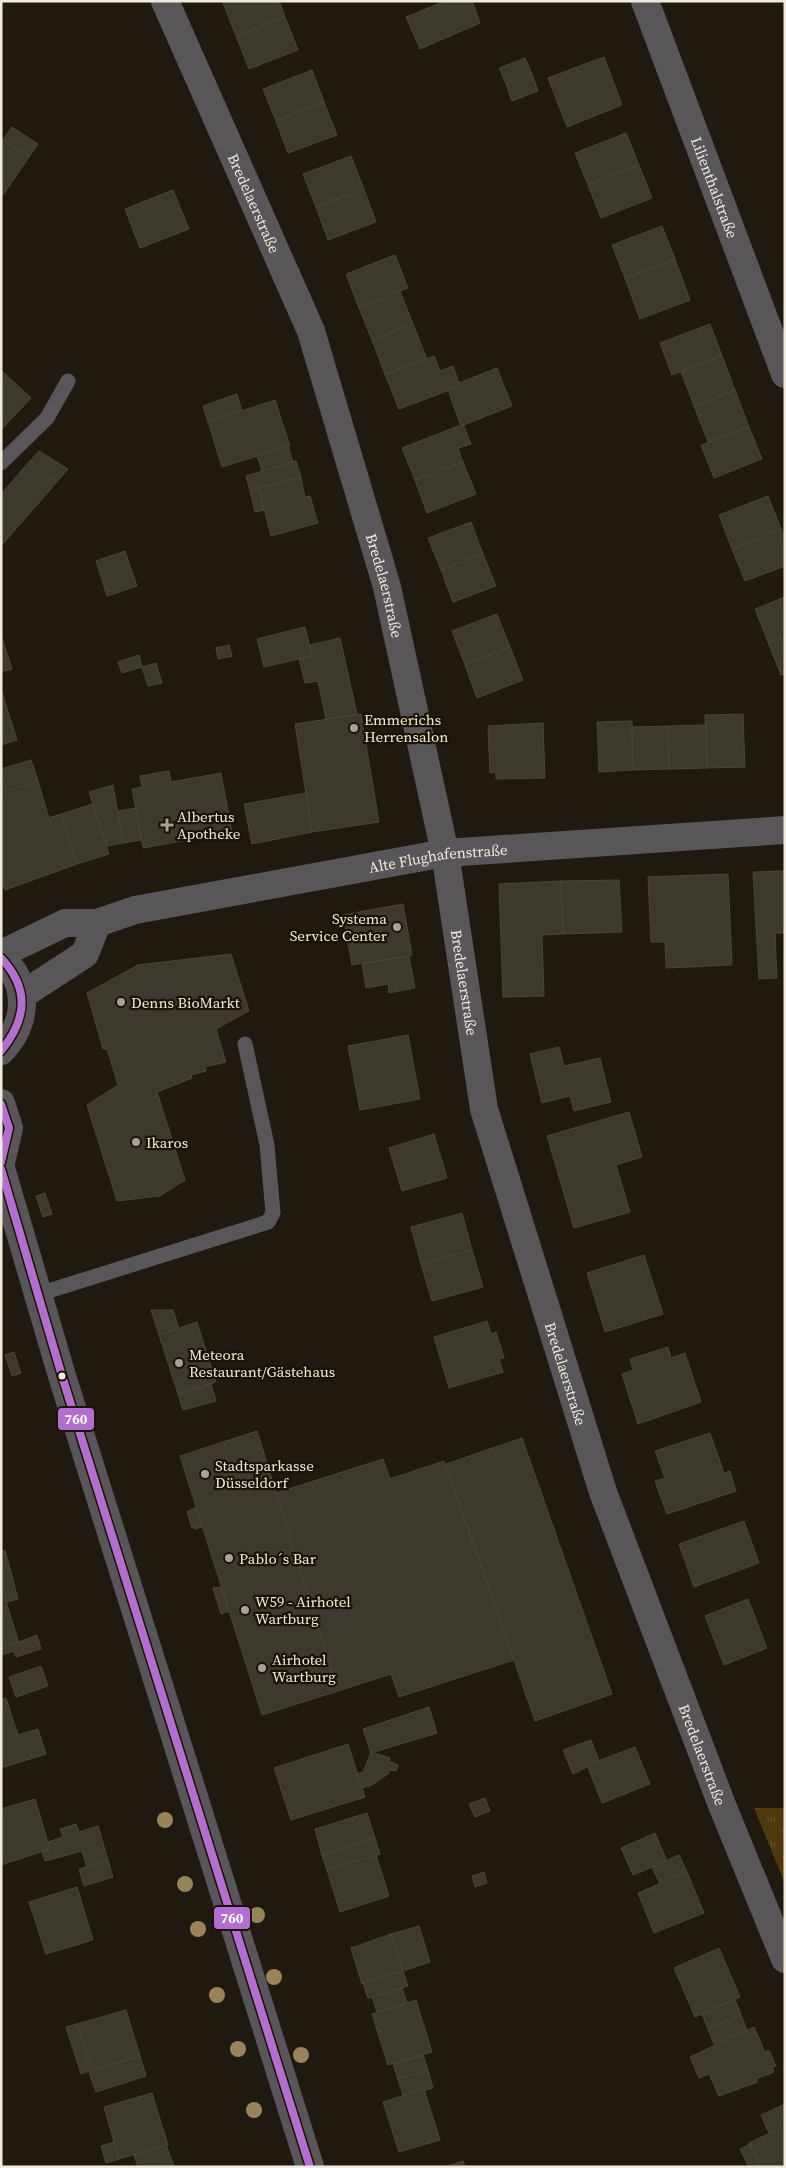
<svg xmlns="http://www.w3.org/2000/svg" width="786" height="2168" viewBox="0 0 786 2168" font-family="'Source Serif 4',serif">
  <defs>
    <pattern id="park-tufts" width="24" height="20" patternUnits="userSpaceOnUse" patternTransform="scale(1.25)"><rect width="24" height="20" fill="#4d390d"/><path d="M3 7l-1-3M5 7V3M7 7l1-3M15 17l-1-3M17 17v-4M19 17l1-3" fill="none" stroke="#675630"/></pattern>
  </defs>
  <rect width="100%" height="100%" fill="#1f190f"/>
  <!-- park -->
  <path fill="url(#park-tufts)" d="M754,1808H785V1884Z"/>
  <!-- building -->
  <g fill="#3d392f" stroke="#4a453d">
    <path d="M227,1H279L285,17L236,36L223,3Z"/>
    <path d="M446,1H472L480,23L420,49L406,17Z"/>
    <path d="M285,17L298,50L249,69L236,36Z"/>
    <path d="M604,57L622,105L567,127L548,78Z"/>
    <path d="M525,58L532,74L506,84L499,68Z"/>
    <path d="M312,70L324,102L276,121L263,89Z"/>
    <path d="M532,74L538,91L512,101L506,84Z"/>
    <path d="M324,102L337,135L288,153L276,121Z"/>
    <path d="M12,127L38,144L29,157L3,140Z"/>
    <path d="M626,133L639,165L588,185L575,153Z"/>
    <path d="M1,139L29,157L1,198Z"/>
    <path d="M351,156L364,189L316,207L303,174Z"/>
    <path d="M639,165L652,198L601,218L588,185Z"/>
    <path d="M364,189L376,222L328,240L316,207Z"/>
    <path d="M173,190L189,229L140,248L125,209Z"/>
    <path d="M662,226L675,259L625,278L612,245Z"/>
    <path d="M395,255L408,288L359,308L346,274Z"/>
    <path d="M675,259L690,300L640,319L625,278Z"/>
    <path d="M400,291L413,324L372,340L359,308Z"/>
    <path d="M413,324L427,359L385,374L372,340Z"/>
    <path d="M710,324L722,356L672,375L660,343Z"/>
    <path d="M434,356L440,371L453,366L460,386L399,409L385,374Z"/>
    <path d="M722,356L735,390L694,406L681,372Z"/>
    <path d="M497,368L512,406L461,426L448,390L460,386L459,383Z"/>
    <path d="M1,370L31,398L1,430Z"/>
    <path d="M735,390L749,427L708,442L694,406Z"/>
    <path d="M237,394L242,411L208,422L203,406Z"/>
    <path d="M275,400L290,446L222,467L208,422Z"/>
    <path d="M463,424L471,444L458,448L463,462L415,480L402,448Z"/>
    <path d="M749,427L762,459L714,478L701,445Z"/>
    <path d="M288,446L293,462L262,471L257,456Z"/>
    <path d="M39,451L68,469L56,483L30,461Z"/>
    <path d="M30,461L56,483L1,546V494Z"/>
    <path d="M296,461L301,477L250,491L246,476Z"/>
    <path d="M463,462L476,494L427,513L415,480Z"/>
    <path d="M301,477L305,497L310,496L318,523L271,536L259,488Z"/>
    <path d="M259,488L264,510L255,512L250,491Z"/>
    <path d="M768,496L781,529L732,549L719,515Z"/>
    <path d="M471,522L483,554L441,570L428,538Z"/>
    <path d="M781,529L785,539V566L745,581L732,549Z"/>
    <path d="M125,551L137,586L107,596L96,561Z"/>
    <path d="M483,554L496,586L453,602L441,570Z"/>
    <path d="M785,597V636L768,642L755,609Z"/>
    <path d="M497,614L510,647L465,665L452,631Z"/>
    <path d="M305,627L312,656L264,667L257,639Z"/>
    <path d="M1,635L12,669L1,672Z"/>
    <path d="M785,636V674L781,675L768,642Z"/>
    <path d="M340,638L357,714L326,719L318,681L305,683L299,659L312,656L309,645Z"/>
    <path d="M229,645L232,656L218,659L216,648Z"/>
    <path d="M510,647L523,680L477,698L465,665Z"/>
    <path d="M139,655L142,667L122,673L118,662Z"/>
    <path d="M156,663L162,683L148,686L142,667Z"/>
    <path d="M1,689L17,740L1,745Z"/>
    <path d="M361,714L379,822L312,832L295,724Z"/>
    <path d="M743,714L745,767L707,768L705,715Z"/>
    <path d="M632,721L633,770L599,772L597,722Z"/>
    <path d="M543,723L545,778L496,779V772L490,773L488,726Z"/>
    <path d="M706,725L707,768L669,769L668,726Z"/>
    <path d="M668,726L669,769L633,770L632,727Z"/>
    <path d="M31,760L38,781L1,793V769Z"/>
    <path d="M169,771L171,782L221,773L232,832L143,848L132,789L142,787L140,776Z"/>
    <path d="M38,781L49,818L61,814L77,864L5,890L1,879V793Z"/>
    <path d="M113,785L123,843L107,846L89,792Z"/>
    <path d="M306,793L312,832L252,844L244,804Z"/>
    <path d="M93,804L109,854L77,864L61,814Z"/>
    <path d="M136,808L141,840L123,843L118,811Z"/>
    <path d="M785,871V933H775L777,978L759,979L753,872Z"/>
    <path d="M728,874L732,965L666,968L665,942H651L648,877Z"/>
    <path d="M619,880L622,932L563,934L561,881Z"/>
    <path d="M561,881L563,934L542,935L544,996L503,997L499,884Z"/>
    <path d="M403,904L412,955L352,965L343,915Z"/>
    <path d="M231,954L249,1011L216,1029L226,1062L205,1067L206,1071L191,1075L192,1078L157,1092L185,1180L160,1196L117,1201L87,1105L118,1085L107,1049H103L87,993L138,965Z"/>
    <path d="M409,956L415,988L389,993L388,984L366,988L362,964Z"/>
    <path d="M408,1035L420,1099L360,1110L348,1046Z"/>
    <path d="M559,1047L564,1066L600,1058L611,1102L574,1111L570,1096L542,1103L530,1054Z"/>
    <path d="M629,1112L642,1157L616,1165L630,1212L574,1228L547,1136Z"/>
    <path d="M434,1134L447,1178L402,1191L389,1148Z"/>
    <path d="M45,1193L52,1214L43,1217L36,1196Z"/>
    <path d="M462,1213L472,1250L421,1264L411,1227Z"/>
    <path d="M472,1250L483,1287L432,1301L421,1264Z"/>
    <path d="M644,1255L663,1314L605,1332L587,1273Z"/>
    <path d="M151,1310H173L179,1328L159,1335Z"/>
    <path d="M487,1321L491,1334L496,1332L504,1358L499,1359L503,1372L449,1388L434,1337Z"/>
    <path d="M197,1322L216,1382L178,1394L159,1335Z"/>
    <path d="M668,1347L671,1358L685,1353L701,1402L638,1424L622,1374L633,1370L630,1359Z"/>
    <path d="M14,1352L21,1373L12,1376L5,1355Z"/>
    <path d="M211,1384L216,1401L183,1410L178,1394Z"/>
    <path d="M257,1431L338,1691L262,1715L180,1456Z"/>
    <path d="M710,1433L724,1473L730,1471L736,1491L667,1514L655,1481L665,1478L655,1451Z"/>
    <path d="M522,1438L612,1694L535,1721L446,1464Z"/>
    <path d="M383,1459L390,1479L444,1461L514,1660L399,1697L391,1674L338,1691L276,1493Z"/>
    <path d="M196,1507L202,1527L195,1529L194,1527L192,1528L187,1512Z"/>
    <path d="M744,1521L759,1563L694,1587L679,1544Z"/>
    <path d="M5,1550L18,1599L7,1602L4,1595H1V1552Z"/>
    <path d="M221,1587L229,1611L221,1614L213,1588Z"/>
    <path d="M1,1595H4L19,1643L1,1649Z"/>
    <path d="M748,1599L767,1648L724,1665L705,1616Z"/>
    <path d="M37,1635L41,1649L16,1657L13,1651L2,1655L1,1649Z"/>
    <path d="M41,1666L48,1686L16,1697L9,1677Z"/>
    <path d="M6,1698L18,1735L38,1729L46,1754L1,1768V1700Z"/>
    <path d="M429,1707L437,1733L371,1753L363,1729Z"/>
    <path d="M591,1740L599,1761L573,1774L563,1750Z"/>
    <path d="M348,1744L365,1797L291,1820L274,1768Z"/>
    <path d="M635,1747L650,1784L602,1803L587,1765Z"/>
    <path d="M371,1752L390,1758L389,1761L398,1765L396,1771L390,1770L388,1774L372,1785L362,1788L357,1774L363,1772Z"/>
    <path d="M485,1798L490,1811L475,1817L469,1804Z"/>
    <path d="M35,1799L50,1849L1,1865V1809Z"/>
    <path d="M367,1813L375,1838L322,1855L315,1829Z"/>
    <path d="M76,1824L79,1832L98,1826L108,1860L87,1867L82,1851L45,1861L42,1852L50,1849L48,1842L63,1837L60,1829Z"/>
    <path d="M655,1833L667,1861L633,1875L621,1848Z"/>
    <path d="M375,1838L380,1854L327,1870L322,1855Z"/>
    <path d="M376,1855L389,1896L340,1912L327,1870Z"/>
    <path d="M679,1855L687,1872L660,1884L652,1867Z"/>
    <path d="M108,1860L113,1877L84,1886L79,1869Z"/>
    <path d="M484,1872L487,1883L475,1887L472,1876Z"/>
    <path d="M687,1872L704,1913L654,1933L638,1893Z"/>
    <path d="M77,1887L93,1940L46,1954L29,1902Z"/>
    <path d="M419,1926L430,1962L403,1971L391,1934Z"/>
    <path d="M391,1934L403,1971L362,1984L351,1948Z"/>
    <path d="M719,1948L740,1997L695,2017L674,1968Z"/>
    <path d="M403,1971L408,1986L368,1998L363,1983Z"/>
    <path d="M402,1988L407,2003L377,2012L372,1997Z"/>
    <path d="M735,1999L741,2015L708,2029L702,2014Z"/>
    <path d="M416,2000L432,2052L388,2065L372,2014Z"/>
    <path d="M126,2010L140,2056L91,2070L77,2024Z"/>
    <path d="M741,2015L747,2030L714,2044L708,2029Z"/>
    <path d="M77,2024L91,2070L81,2074L66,2027Z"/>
    <path d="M754,2027L765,2052L769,2050L776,2066L772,2067L774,2072L756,2079L758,2082L719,2096L709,2074L699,2078L690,2057Z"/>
    <path d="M423,2055L428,2070L398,2079L393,2064Z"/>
    <path d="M140,2056L146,2076L96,2092L89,2072Z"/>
    <path d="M428,2070L433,2088L403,2096L398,2079Z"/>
    <path d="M424,2089L440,2140L399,2152L383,2102Z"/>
    <path d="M152,2093L168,2145L119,2159L104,2107Z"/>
    <path d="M785,2104V2126L769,2133L761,2115Z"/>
    <path d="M785,2126V2167H760L749,2143Z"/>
    <path d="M114,2142L119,2159L106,2163L101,2146Z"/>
    <path d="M750,2144L759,2165L754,2167H749L740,2149Z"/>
    <path d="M166,2145L174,2166L138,2167L134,2155Z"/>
    <path d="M463,2161L465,2167H444Z"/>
  </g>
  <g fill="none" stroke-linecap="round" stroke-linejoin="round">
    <!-- service -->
    <g stroke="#585658" stroke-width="15">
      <path d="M1,463L47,418L68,381"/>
      <path d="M39,1294L268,1222L273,1213L267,1145L245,1044"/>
    </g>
    <!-- minor -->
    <g stroke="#585658" stroke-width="28">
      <path id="s1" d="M165,1L311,331L387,587L445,853L484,1109L603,1492L722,1805L785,1959"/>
      <path id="s2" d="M645,1L785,374"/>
      <path id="s3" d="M1,954L65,923H97L135,910L445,853L785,830"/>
      <path d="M22,995L85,954L97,923"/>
    </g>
    <!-- tertiary -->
    <g stroke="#585658" stroke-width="28">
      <path d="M1,958C31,984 27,1024 1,1051"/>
      <path d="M1,1103L9,1128L1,1163"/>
      <path d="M1,1168L62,1376L310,2167"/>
    </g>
    <defs>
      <g id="bus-1">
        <path d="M1,958C30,989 27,1019 1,1051"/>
        <path d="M1,1104L9,1128L1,1162"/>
        <path d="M1,1169L62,1376L310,2167"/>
      </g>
    </defs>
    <!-- bus-1 casing -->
    <use href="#bus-1" stroke="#1b1202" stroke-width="11"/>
    <!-- bus-1 -->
    <use href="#bus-1" stroke="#b36fd0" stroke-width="8"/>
  </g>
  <!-- trees -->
  <g fill="#98835b">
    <circle cx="165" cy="1820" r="8"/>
    <circle cx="185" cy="1884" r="8"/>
    <circle cx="257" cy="1915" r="8"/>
    <circle cx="198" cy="1929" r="8"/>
    <circle cx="274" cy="1977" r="8"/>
    <circle cx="217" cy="1995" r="8"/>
    <circle cx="238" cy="2049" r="8"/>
    <circle cx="301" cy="2055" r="8"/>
    <circle cx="254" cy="2110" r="8"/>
  </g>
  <!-- markers -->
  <g fill="#a7a196" stroke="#1b1202" stroke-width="2">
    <circle cx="354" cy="728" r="5"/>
    <path d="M164.5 817.5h5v5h5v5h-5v5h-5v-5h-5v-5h5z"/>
    <circle cx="397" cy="927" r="5"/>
    <circle cx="121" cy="1002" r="5"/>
    <circle cx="136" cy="1142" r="5"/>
    <circle cx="179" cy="1363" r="5"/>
    <circle cx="205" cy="1474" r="5"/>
    <circle cx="229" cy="1558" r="5"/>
    <circle cx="245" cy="1610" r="5"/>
    <circle cx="262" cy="1668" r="5"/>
  </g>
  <circle fill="#f0eade" stroke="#1b1202" stroke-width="2" cx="62" cy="1376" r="4.5"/>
  <g text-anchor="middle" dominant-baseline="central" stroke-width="4.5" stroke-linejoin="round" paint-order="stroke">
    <!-- street labels -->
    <g font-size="15" fill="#f0eade" stroke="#1b1202">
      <text stroke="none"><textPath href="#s2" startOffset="199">Lilienthalstraße</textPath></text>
      <text stroke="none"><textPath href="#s1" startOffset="221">Bredelaerstraße</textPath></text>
      <text stroke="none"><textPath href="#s1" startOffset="626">Bredelaerstraße</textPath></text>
      <text stroke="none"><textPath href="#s3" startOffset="451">Alte Flughafenstraße</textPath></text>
      <text stroke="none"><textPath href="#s1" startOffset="1031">Bredelaerstraße</textPath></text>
      <text stroke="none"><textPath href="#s1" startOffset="1436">Bredelaerstraße</textPath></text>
      <text stroke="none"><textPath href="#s1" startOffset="1841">Bredelaerstraße</textPath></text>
    </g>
    <!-- poi labels -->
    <g font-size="15" fill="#f0eade" stroke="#1b1202" text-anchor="start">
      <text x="364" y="719">Emmerichs<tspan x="364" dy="17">Herrensalon</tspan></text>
      <text x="177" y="816">Albertus<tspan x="177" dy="17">Apotheke</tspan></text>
      <text x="387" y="918" text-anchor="end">Systema<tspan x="387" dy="17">Service Center</tspan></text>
      <text x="131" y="1002">Denns BioMarkt</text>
      <text x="146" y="1142">Ikaros</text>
      <text x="189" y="1354">Meteora<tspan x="189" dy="17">Restaurant/Gästehaus</tspan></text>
      <text x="215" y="1465">Stadtsparkasse<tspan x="215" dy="17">Düsseldorf</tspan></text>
      <text x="239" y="1558">Pablo´s Bar</text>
      <text x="255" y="1601">W59 - Airhotel<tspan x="255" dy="17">Wartburg</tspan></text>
      <text x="272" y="1659">Airhotel<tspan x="272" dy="17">Wartburg</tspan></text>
    </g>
  </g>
  <g stroke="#1b1202" stroke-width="2">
    <rect x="57" y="1407" width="38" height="24" rx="5" fill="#b36fd0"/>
    <rect x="213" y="1906" width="38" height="24" rx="5" fill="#b36fd0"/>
  </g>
  <g font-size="14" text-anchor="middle" font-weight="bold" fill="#fff">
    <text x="76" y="1424">760</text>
    <text x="232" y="1923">760</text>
  </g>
  <!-- border -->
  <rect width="786" height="2168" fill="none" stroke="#f0eade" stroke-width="5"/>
</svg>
